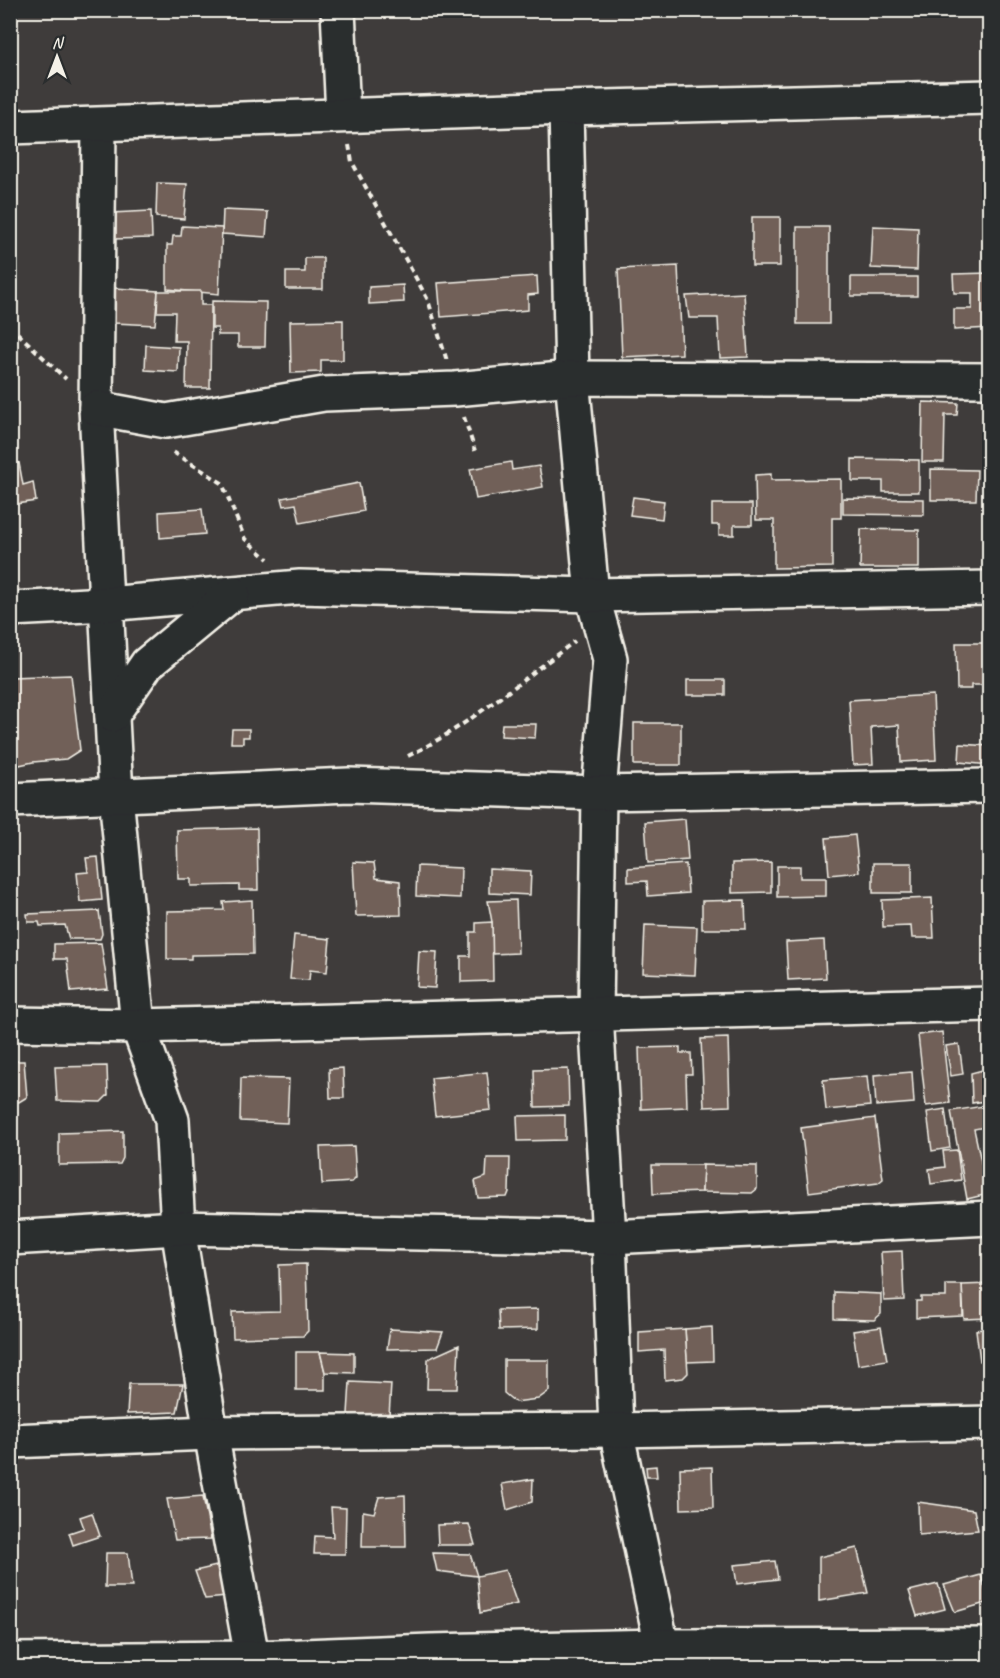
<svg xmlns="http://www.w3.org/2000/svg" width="1000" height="1678" viewBox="0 0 1000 1678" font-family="Caveat,sans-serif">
  <rect width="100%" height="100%" fill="#3f3c3b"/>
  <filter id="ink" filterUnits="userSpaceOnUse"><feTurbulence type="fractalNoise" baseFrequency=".0167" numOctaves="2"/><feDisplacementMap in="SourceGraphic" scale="12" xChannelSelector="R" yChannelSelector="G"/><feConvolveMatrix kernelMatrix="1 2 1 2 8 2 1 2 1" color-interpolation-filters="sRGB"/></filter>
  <g filter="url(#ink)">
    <!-- building -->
    <g fill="#716059" stroke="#f4f1e8" stroke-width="1.5">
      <path d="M157,183L187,184L184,219L156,217Z"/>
      <path d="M223,210L268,212L266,237L222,234Z"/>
      <path d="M151,211L152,238L112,239L111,213Z"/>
      <rect x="752" y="217" width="28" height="49"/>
      <path d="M182,226L222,228L219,294L167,289V245H172L173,236H181Z"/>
      <path d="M873,226L918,228L917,270L871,268Z"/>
      <rect x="797" y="227" width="32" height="97"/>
      <path d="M305,258H323V289H286V272H305Z"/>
      <path d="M678,266L682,354L622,357L618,269Z"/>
      <path d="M990,273V328L954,330V309H972V293H954L953,274Z"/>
      <path d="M537,276L538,294L528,295V310L441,317L438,283Z"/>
      <rect x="851" y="277" width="66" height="19"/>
      <path d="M403,285L404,302L369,304V287Z"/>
      <path d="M115,288L158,291L155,325L114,323Z"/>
      <path d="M158,291H201V305H211L210,388H186L187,341H174L175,312H157Z"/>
      <path d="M744,293L748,357L720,358L718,318H689L686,296Z"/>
      <path d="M212,301L266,302L265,347H238V335H218V328H212Z"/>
      <path d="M343,320V360H321V372L291,373L290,321Z"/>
      <path d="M146,345L179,347L178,372L145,370Z"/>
      <path d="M923,402L958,403L957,415H945L944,462H922Z"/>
      <path d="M852,459L919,460V492H883V481H852Z"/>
      <path d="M511,462L512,470L539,466L543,487L476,499L470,469Z"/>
      <path d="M19,463L23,485L33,482L36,501L10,505V465Z"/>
      <path d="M931,469L977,470L976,500H931Z"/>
      <path d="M771,474V480L841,479V518H832V567L774,568V520H756L755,475Z"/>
      <path d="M359,483L364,511L300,523L296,504L284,506L282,498Z"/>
      <path d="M633,497L664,501L662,519L630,515Z"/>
      <path d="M843,498L924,499V515L843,514Z"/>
      <path d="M712,504H752V525H734V535H719V525H712Z"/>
      <path d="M202,509L205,534L160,538L159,512Z"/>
      <path d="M861,529L919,530V568H860Z"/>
      <path d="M956,643H990V685H971V689H957Z"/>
      <path d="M71,675L80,750L66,759L33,762L10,767V677Z"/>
      <rect x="687" y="680" width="38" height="15"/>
      <path d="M933,695L936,760L901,762L899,725L871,727L873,764L853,765L849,700Z"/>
      <rect x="634" y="723" width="47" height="42"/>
      <path d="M502,724H536L535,738L501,736Z"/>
      <path d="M232,729H249V737H243V743H231Z"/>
      <path d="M960,744L990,746V765L959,762Z"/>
      <path d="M685,819L688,860L648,863L645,822Z"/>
      <path d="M257,828L258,890H239V885L191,886V879H178L177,830Z"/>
      <path d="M855,835L859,872L829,875L826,838Z"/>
      <path d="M98,857L102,900L80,902L77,873L88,872L86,858Z"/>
      <path d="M353,862L374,863L376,878L400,881L401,915L356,916Z"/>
      <path d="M771,862V892L732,893V863Z"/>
      <rect x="873" y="863" width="39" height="30"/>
      <path d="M686,864L688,893L648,896L647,881L628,882V868Z"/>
      <path d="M417,866L461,868L460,898L416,896Z"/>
      <path d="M777,866H800V878H826V896L777,897Z"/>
      <path d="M489,869L531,871L530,895L489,893Z"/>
      <path d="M932,898L934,938H912L911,926L883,927L882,900Z"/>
      <path d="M252,900L253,954L191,955V959H167V911L224,910L223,902Z"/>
      <path d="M516,900L518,953L491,954L492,922L488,901Z"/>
      <path d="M745,900L746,929H702V901Z"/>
      <path d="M99,911L102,934L100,939H69L65,925L40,926L39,922H28L27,914Z"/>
      <path d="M492,922L493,981L461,982V956H470V932H476V923Z"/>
      <path d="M645,925L697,927L695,975L643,973Z"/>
      <path d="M294,935L330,939L327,972L310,970L309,980L290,979Z"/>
      <path d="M824,940L826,978L788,980L786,942Z"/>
      <path d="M101,943L108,989L71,992L67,959H54V944Z"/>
      <path d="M419,951L437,952L435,988L417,987Z"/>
      <path d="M942,1032L950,1103L926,1106L918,1035Z"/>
      <path d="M728,1038L730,1106L704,1107L701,1039Z"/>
      <path d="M959,1044L963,1074L951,1076L946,1046Z"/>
      <path d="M680,1047V1053H691L692,1074H686L687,1107L641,1109L639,1048Z"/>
      <path d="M10,1061H24L27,1097L19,1102L10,1101Z"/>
      <path d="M107,1066L108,1095L101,1102L57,1101L55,1067Z"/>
      <path d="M343,1068L344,1098H330L329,1069Z"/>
      <path d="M990,1068V1100L972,1103L971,1073Z"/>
      <path d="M568,1069L569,1106L535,1107L534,1070Z"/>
      <path d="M487,1072L491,1110L435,1116L431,1078Z"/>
      <path d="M912,1072L914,1103L876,1106L874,1075Z"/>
      <path d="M867,1076L870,1106L826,1110L823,1080Z"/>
      <path d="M241,1078L289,1079L287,1123L240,1121Z"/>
      <path d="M990,1105V1126L974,1129L988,1194L967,1199L951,1111Z"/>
      <path d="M945,1109L950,1148L932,1151L927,1112Z"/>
      <path d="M565,1115V1140L518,1141L517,1116Z"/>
      <path d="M875,1118L883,1179L878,1183L809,1192L801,1128Z"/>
      <path d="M123,1131V1158L120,1164L59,1165V1133Z"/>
      <path d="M354,1146L356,1178L352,1182L322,1184L320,1147Z"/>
      <path d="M957,1150L961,1180L931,1184L929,1169L945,1167L943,1151Z"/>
      <path d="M487,1158H510L509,1192L507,1197L478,1198L475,1181L486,1177Z"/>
      <path d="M652,1165H703L702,1192L653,1194Z"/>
      <path d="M703,1165L757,1166V1189L752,1193L702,1192Z"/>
      <path d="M902,1251L904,1300L884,1301L881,1252Z"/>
      <path d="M306,1264L308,1331L303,1336L233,1338L232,1312L280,1311L279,1265Z"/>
      <path d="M990,1284V1318L964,1319L962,1285Z"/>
      <path d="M946,1285H962L963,1316L916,1318V1301H921V1297H946Z"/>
      <path d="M834,1292L881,1294V1314L874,1320L834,1319Z"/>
      <path d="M538,1309V1329L499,1330L498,1310Z"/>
      <path d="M712,1327L713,1361L687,1362L685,1329Z"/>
      <path d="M881,1327L887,1360L858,1365L853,1331Z"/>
      <path d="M990,1328V1360L980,1361L976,1330Z"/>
      <path d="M390,1329L443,1332L437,1348L387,1349Z"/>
      <path d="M685,1329L688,1373L683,1378L665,1380L664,1350L639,1352V1332Z"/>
      <path d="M459,1345L457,1389H427L428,1359Z"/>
      <path d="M296,1352H320L325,1372V1390H296Z"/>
      <path d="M320,1352L354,1353V1373L325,1372Z"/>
      <path d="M504,1360H549V1391L538,1399L515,1402L504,1393Z"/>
      <path d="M350,1382L391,1384L389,1416L348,1414Z"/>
      <path d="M129,1384H183L177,1412L127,1414Z"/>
      <path d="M656,1466L657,1477H647L646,1467Z"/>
      <path d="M712,1467L713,1508L681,1509L680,1468Z"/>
      <path d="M533,1479L532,1502L507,1510L502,1484Z"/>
      <path d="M405,1495L406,1547H362L363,1511L374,1513L379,1497Z"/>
      <path d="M203,1496L211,1539L175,1540L167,1499Z"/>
      <path d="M918,1502L974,1510L978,1530L919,1535Z"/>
      <path d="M331,1507L346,1508L345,1554H314L315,1536L333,1537Z"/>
      <path d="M92,1513L100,1536L73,1545L69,1533L84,1528L80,1517Z"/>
      <path d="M469,1524L475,1545H438L437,1525Z"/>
      <path d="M857,1548L868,1593L819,1601V1557Z"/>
      <path d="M106,1553H128L132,1587H105Z"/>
      <path d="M433,1553L470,1554L477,1576L437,1571Z"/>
      <path d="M775,1561L778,1579L737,1584L734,1565Z"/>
      <path d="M225,1564L227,1597L205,1599L195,1571Z"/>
      <path d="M505,1570L517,1604L480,1613L477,1576Z"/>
      <path d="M981,1575L989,1602L955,1612L944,1585Z"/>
      <path d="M938,1584L945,1609L917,1616L909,1591Z"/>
    </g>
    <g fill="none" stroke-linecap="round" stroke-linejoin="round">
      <defs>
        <g id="minor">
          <path d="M338,10L343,115"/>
          <path d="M566,108L572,378L592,595L610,659L599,793L596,1014L609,1237L616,1430L662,1646L664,1668"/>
          <path d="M99,126L96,408L116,795L138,1026L172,1120L178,1228L211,1433L254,1668"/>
          <path d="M10,127L566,108L990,97"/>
          <path d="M96,408L166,421L324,394L455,389L572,378L990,380"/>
          <path d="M10,609L107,604L300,587L592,595L990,588"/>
          <path d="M112,715L147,664L233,593"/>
          <path d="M10,800L349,785L599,793L990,786"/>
          <path d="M10,1024L138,1026L990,1004"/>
          <path d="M10,1238L178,1228L609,1237L990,1218"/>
          <path d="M10,1441L211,1433L616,1430L990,1423"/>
          <path d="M10,1660L252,1658L430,1651L662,1646L990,1645"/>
        </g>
      </defs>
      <!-- minor casing -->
      <use href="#minor" stroke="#f4f1e8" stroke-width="38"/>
      <!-- path -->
      <g stroke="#f4f1e8" stroke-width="4" stroke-dasharray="6 4.5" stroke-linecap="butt">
        <path d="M349,145L352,162L428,300L447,361"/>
        <path d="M10,326L66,379"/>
        <path d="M464,417L475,451"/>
        <path d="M173,452L222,483L245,539L268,559"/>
        <path d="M408,756C467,727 522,680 575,641"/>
      </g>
      <!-- minor -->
      <use href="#minor" stroke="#2a2d2e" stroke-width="33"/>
    </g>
  </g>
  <!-- margin -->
  <rect width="1000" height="1678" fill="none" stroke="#2a2d2e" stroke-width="36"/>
  <rect x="18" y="18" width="964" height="1642" fill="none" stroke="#f4f1e8" stroke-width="2" filter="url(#ink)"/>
  <!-- north arrow -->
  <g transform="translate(57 57)" stroke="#2a2d2e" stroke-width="4.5" paint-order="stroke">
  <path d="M0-4.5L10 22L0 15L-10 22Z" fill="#f4f1e8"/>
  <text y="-9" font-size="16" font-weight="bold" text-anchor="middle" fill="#f4f1e8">N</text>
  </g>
</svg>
